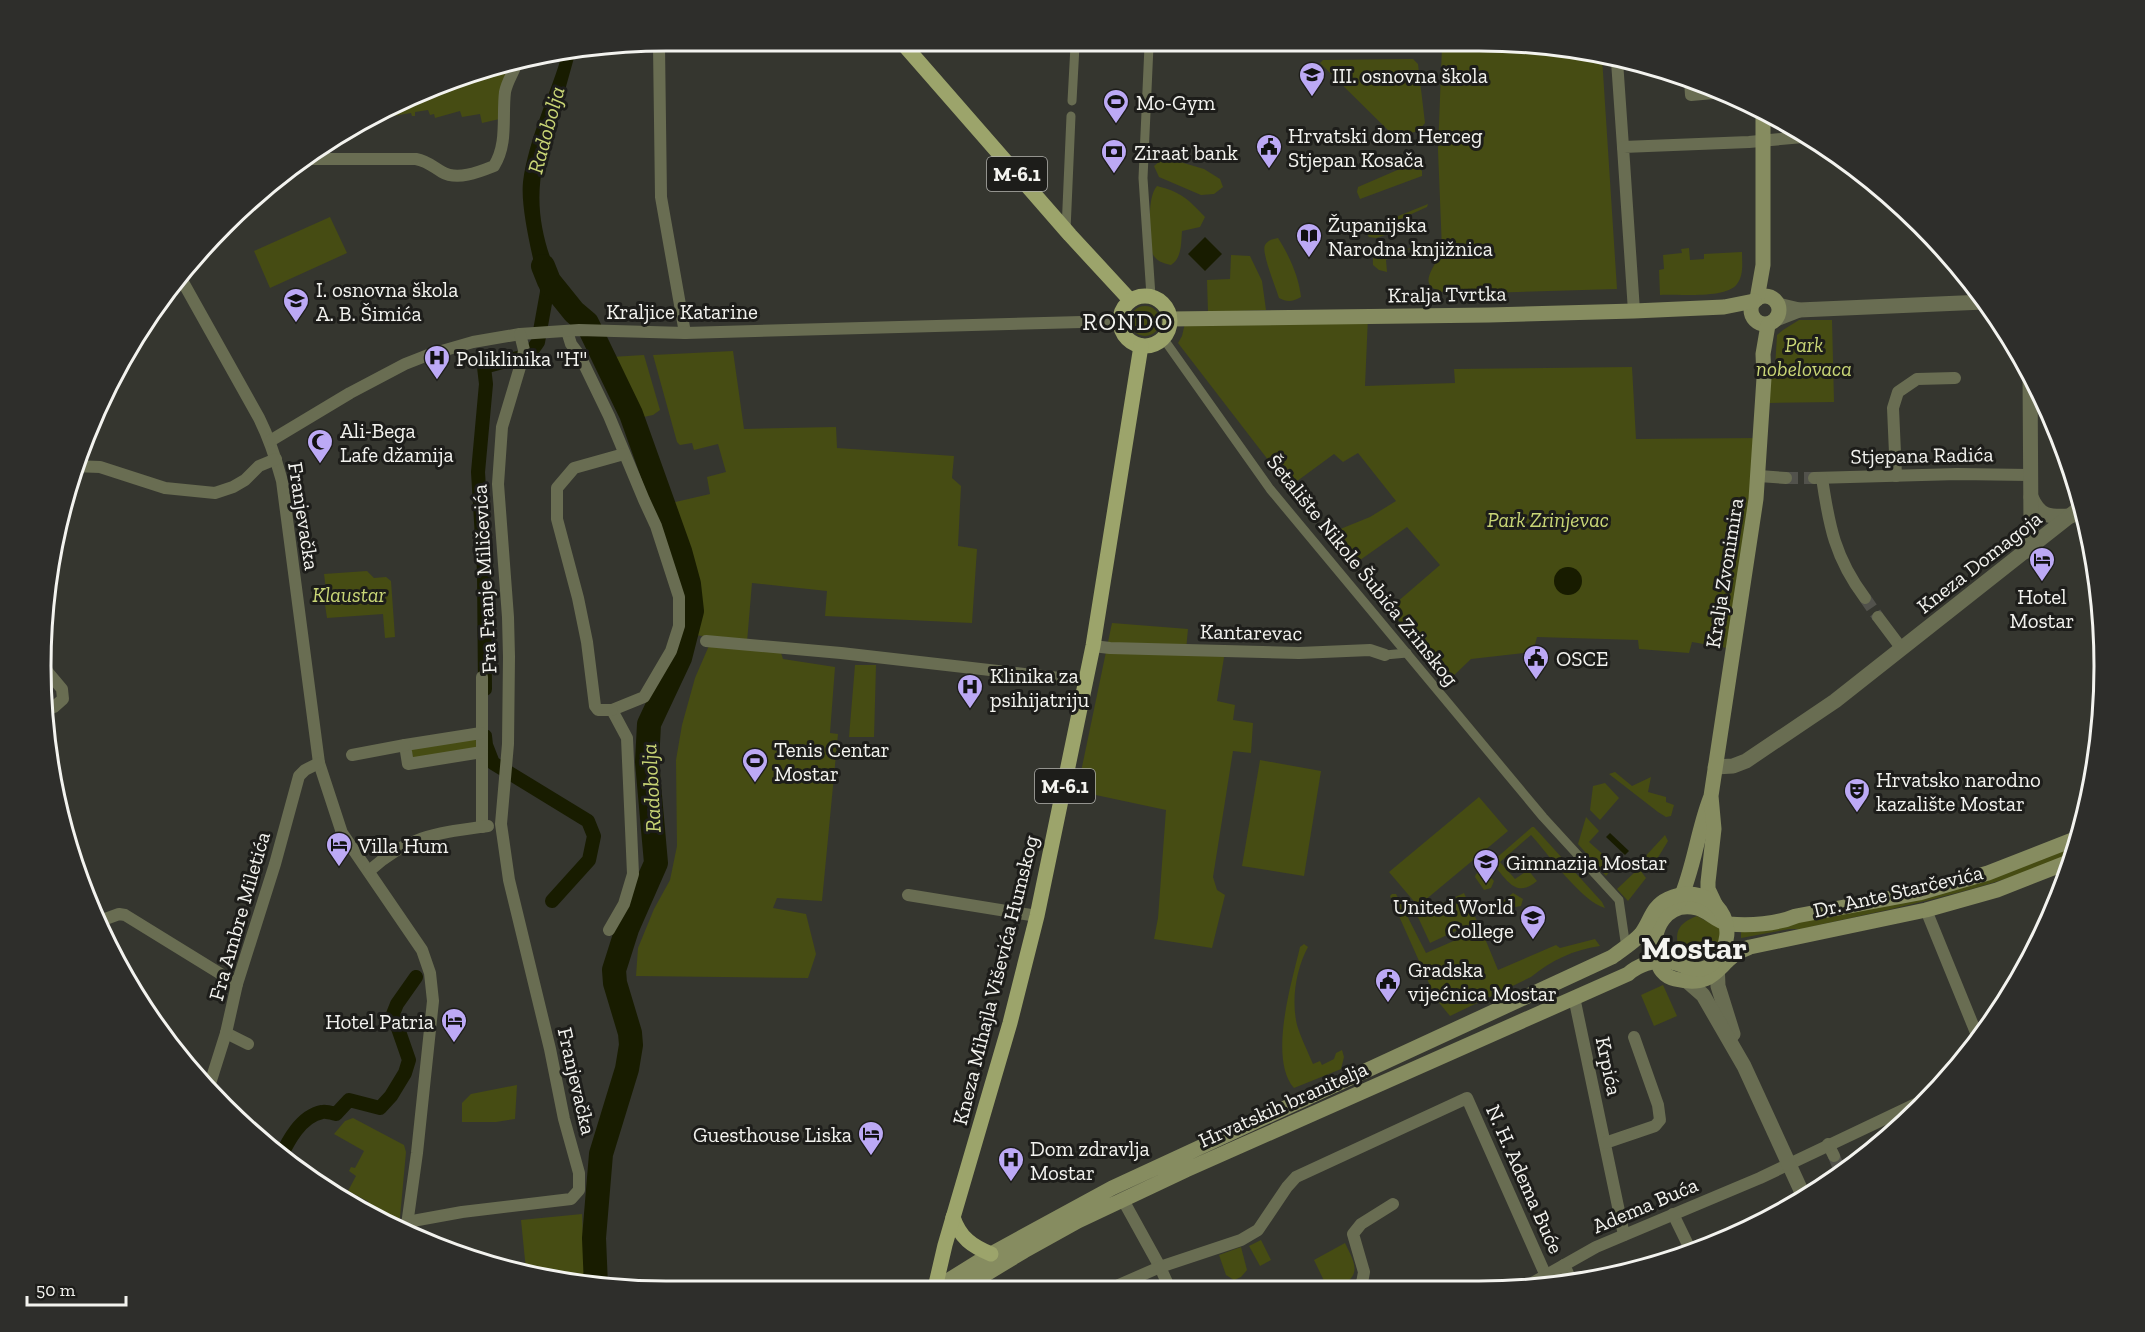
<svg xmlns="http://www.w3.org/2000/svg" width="2145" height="1332" viewBox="0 0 2145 1332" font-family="'Zilla Slab',serif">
  <rect width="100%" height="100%" fill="#35362f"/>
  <!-- green -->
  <g fill="#464c13">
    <path d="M1442,46H1560L1602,57L1617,289L1452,294C1413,288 1432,273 1442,250L1438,150Z"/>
    <path d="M1413,59L1418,64L1425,123L1420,129L1415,132L1401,134L1398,140L1320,63L1323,60Z"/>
    <path d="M510,68L504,118L482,123L480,114L462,117L460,111L435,118L434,114L430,115L428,110L415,112V116H412L411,113L393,116L391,110L451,81L468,76L469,80L503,73Z"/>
    <path d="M1170,159L1204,169L1220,179L1223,187L1214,194L1201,195L1159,177L1154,166L1160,161Z"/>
    <path d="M1409,165L1417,166L1422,171V176L1360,199L1357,192L1358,187Z"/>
    <path d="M1157,186C1181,192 1188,199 1205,217L1200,227L1182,231C1181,243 1182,258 1171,265C1161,263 1154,260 1151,250C1151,233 1146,199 1157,186Z"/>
    <path d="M1428,204L1427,207L1387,225L1385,235L1376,238L1369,237L1365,231L1366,229Z"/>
    <path d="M330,217L347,253L270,288L254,251Z"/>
    <path d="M1278,238C1289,255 1299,277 1301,297C1292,302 1287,302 1279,298C1276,288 1261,252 1265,245C1268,240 1273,239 1278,238Z"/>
    <path d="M1383,246L1385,257L1416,246L1386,260L1387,272L1379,270L1373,265C1372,255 1376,251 1383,246Z"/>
    <path d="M1689,248L1690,260L1704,259V254L1742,252C1742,262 1744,275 1737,284C1727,299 1678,294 1660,295L1659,270L1664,269L1663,255L1682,253L1681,249Z"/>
    <path d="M1231,255L1250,256L1262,281L1266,310L1208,312L1207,280L1230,279Z"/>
    <circle cx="1145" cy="321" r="15"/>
    <path d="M1368,317L1365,386L1455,383L1454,369L1632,367L1636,439L1761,438L1733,649L1692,642L1689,653L1639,649L1638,640L1537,637L1533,652L1471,659L1448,681L1389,609L1440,565L1407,527L1353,565L1328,534L1370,517L1396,501L1358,453L1343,462L1334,454L1289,487L1178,343L1182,336L1185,323Z"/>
    <path d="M1799,320H1832L1834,402L1769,403L1771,376L1775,368L1777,335L1783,330Z"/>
    <path d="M733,351L744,429L836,427L837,448L954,456L952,478L961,486L958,546L977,549L972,623L825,616L827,591L752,583L747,642L695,635C699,590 690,543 671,503L710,494L707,477L726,472L718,444L694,450L692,443L680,445L677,442L653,355Z"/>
    <path d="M644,355L660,410L653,415L639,418L611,357Z"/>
    <path d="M367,571L374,578L386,577L391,581L395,637L385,638L383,614L327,618L325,605H328L324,574Z"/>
    <path d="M1112,623L1188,629L1186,650L1225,651L1217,701L1235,705L1233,720L1253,723L1251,753L1233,751L1213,877L1217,890L1225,895L1212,948L1154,939L1158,918L1166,810L1077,791Z"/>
    <path d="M711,641L779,647L783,659L835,667L830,733L838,734L822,901L777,898L773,908L806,914L816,954L808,978L636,976L638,948L654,909L670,880L677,846L676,760L682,725L695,678Z"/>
    <path d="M855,665H876L874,737H849Z"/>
    <path d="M475,736L478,751L414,761L410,746Z"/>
    <path d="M1260,760L1321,771L1304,876L1242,866Z"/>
    <path d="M1615,772L1632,786L1651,777L1648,792L1666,797V802L1674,805L1671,816L1666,817L1658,812L1609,774Z"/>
    <path d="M1605,783L1619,798L1600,820L1590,810L1593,786Z"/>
    <path d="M1479,797L1508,831L1418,906L1389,872Z"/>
    <path d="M1586,817L1599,831L1589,842L1615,865L1606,876L1578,844Z"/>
    <path d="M1532,827H1534L1602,902L1605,908C1581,901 1549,855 1531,835L1500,862L1515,879L1528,870L1537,881C1516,899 1507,880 1493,864L1494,860Z"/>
    <path d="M1665,835L1668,841L1651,869L1642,860Z"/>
    <path d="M2077,845L2074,853C1987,891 1893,908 1801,929H1789L1741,938V930L1787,925Z"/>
    <path d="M1484,870L1494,881L1491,888L1484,890L1475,877L1476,874Z"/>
    <path d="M1640,870L1646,878L1628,901L1617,889L1635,872Z"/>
    <path d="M1464,893L1477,921L1430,943L1417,915Z"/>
    <path d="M1513,893L1523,899L1521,906L1504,909L1503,901Z"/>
    <path d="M1392,894H1396L1426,953L1481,929L1498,970L1556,945L1560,948L1595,939L1600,946C1573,950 1552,960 1531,977L1450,1016L1436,999L1390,896Z"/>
    <path d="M1697,916L1725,931L1717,952C1702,960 1693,950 1679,949C1674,931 1679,923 1697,916Z"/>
    <path d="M1304,944L1308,947C1296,969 1291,1000 1297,1025C1301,1038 1308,1052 1313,1064L1320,1061L1322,1065L1334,1059L1336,1053L1342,1050L1344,1057L1341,1069L1294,1088C1268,1058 1292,982 1300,947Z"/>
    <path d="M1663,985L1677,1016L1654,1026L1641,995Z"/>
    <path d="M517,1085L515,1119L496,1122H462V1103L471,1094Z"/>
    <path d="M353,1118L404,1145L406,1152L399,1228L366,1209L369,1202L348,1191L356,1176L349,1171L351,1167L355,1168L364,1151L334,1134L345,1121Z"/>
    <path d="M582,1214L585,1286L526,1270L521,1220Z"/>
    <path d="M1261,1240L1271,1260L1260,1266L1249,1246Z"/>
    <path d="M1345,1243C1353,1260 1363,1274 1342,1285C1337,1288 1334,1289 1328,1289L1314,1260Z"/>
    <path d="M1241,1247L1247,1270L1241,1277L1234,1280L1226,1275L1219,1255Z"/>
  </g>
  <!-- water -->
  <g fill="#181c00">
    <path d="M577,47L562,101H559C555,123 548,143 543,164C533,211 545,251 565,293L542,300C536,268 520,212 523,182C529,137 551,94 563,51Z"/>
    <path d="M1205,237L1222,254L1205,271L1188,254Z"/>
    <circle cx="1568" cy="581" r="14"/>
    <path d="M1610,833L1629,851L1625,855L1606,837Z"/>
  </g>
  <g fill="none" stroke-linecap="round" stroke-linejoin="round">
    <!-- canal -->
    <g stroke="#181c00" stroke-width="14">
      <path d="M485,689L484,571L478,472L486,384L484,367L529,355L538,342L549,281"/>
      <path d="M485,736L486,745L493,763L588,821L594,836L589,860L552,901"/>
      <path d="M280,1158C288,1141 301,1116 322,1112C326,1111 332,1113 336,1114L349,1100L380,1108L391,1096L405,1073L409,1060L393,1014L397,1004L416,977"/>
    </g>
    <!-- river -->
    <path stroke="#181c00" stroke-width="24" d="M543,266L549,281L574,312L587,323L631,414L680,551L689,584L692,611L680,658L649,724L647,762L656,863L627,929L614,970L615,983L630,1033L631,1045L627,1069L601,1154L594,1238L596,1286"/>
    <!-- minor-tunnel -->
    <g stroke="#52524c" stroke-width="12" stroke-dasharray="12 6" stroke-linecap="butt">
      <path d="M1786,478H1814"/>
      <path d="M1865,598L1878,617"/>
      <path d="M1834,1156L1841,1174"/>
    </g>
    <!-- pedestrian -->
    <g stroke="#696d52" stroke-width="9">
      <path d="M1149,46L1143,178L1151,296"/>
      <path d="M1072,101L1075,46"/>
      <path d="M1066,230L1071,116"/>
      <path d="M1163,338L1270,489L1543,817L1619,900L1625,941"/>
      <path d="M1385,655L1407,653"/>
    </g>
    <!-- minor -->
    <g stroke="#696d52" stroke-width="12">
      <path d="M659,46L661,197L685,333"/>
      <path d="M1617,61L1623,147"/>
      <path d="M1690,80L1691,95L1725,92"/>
      <path d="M302,159H416C427,161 432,166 442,172C457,181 479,172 494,166C508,144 502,117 505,92C507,81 514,72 517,62"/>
      <path d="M179,275L259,418C269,438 276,459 282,481L319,763L342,833L422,950L430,973L433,1001L417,1153L406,1232"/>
      <path d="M1634,311L1623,147L1749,142L1803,137"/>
      <path d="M567,331L571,344L580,356L609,416L644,500L656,526L679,597V626L671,651L644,697L612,710L627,738L633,874L624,904L609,930"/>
      <path d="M270,441L350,393L405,364L428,355L473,342L520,334L579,330L685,333L1119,321"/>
      <path d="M73,466L100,467L165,488L215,493L233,487L245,480L259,466L276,459"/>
      <path d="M1759,476L1786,478"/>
      <path d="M1896,476L1893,408L1898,392L1917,379L1955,378"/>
      <path d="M1814,478L1958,474L2030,475"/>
      <path d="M1822,478C1829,526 1835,558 1865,598"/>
      <path d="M1878,617L1902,649"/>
      <path d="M706,641L841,653L1086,681"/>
      <path d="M1093,646L1110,648L1299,653L1370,650L1385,655"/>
      <path d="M41,664L62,689L63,699L54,707L46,710"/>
      <path d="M482,677V827"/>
      <path d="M612,710H598L595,706L587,642L578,598L557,519V488L574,468L624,454"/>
      <path d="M481,733L405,745L408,764L482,752"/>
      <path d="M352,755L405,745"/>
      <path d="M369,871C409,835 437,833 488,826"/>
      <path d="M908,895L1037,916"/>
      <path d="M1926,910L1979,1040"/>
      <path d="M97,922L119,914L125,915L237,984"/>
      <path d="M1574,997L1624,1235"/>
      <path d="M226,1033L248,1044"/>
      <path d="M208,1090L226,1033L237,984L275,864L299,776L305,770L319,763"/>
      <path d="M1605,1143L1655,1126L1660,1120L1658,1105L1634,1037"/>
      <path d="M1828,1144L1834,1156"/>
      <path d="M1123,1200L1160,1267L1170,1289"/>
      <path d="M1673,1214L1691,1251"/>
      <path d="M407,1222L462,1212L571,1199L579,1190V1173L564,1119L550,1049L509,880L501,824L508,744L509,657L508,617L498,484L502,427L523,357L524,350L520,334"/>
      <path d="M1564,1265L1572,1282"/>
      <path d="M1112,1288L1160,1267L1241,1240L1258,1230L1287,1187L1296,1177L1467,1098L1546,1276"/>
      <path d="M1353,1289L1362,1283L1364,1272L1353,1234L1361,1224L1393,1204"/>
      <path d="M1520,1290L1596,1247L1760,1178L1920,1102"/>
    </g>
    <!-- tertiary -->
    <g stroke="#696d52" stroke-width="15">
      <path d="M1778,305L1799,310L1984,302"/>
      <path d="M1776,319L1799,310"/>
      <path d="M2031,497C2040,518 2050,517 2071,516"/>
      <path d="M2028,551L2031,529L2030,373"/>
      <path d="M1715,767L1733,766L1746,761L1835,701L2081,507"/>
      <path d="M1717,962L1718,986L1733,1034"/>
      <path d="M1687,981L1703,995L1744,1066L1804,1197"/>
    </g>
    <!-- secondary -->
    <g stroke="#868c60" stroke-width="15">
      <circle cx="1765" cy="310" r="14"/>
      <path d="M1757,299L1763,265V114"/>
      <path d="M1170,319L1489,315L1634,311L1724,307L1754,301"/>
      <path d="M2071,861L1997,890L1926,910L1750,947C1716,958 1721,990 1675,979C1663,976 1658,968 1656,956C1650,930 1667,900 1697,908C1709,911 1716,922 1729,924C1750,926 1777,924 1796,916L1919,893L1988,873L2080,837"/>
      <path d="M1679,902C1694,869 1697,833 1710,799"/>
      <path d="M1715,904L1708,889V882L1714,829L1711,796L1756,499L1764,378L1763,354L1768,325"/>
      <path d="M936,1288L991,1254L1112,1188L1612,957C1621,950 1633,943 1641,934C1651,921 1651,907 1668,899C1714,878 1746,930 1714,962C1698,978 1684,963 1667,961C1653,960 1638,965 1628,974L1186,1170L1078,1221L1024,1251L963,1288"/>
    </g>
    <!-- primary -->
    <g stroke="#9ca46b" stroke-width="15">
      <path d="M905,46L1070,235L1130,300"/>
      <circle cx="1145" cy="321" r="25"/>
      <path d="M953,1217C960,1238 972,1246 991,1254"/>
      <path d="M935,1288L945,1245L1010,1023L1037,916L1093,646L1141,346"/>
    </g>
  </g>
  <!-- icons -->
  <defs>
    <symbol id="school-pin" viewBox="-11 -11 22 30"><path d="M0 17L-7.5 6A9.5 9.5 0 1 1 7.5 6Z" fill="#bca9f5" stroke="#1d1d1a"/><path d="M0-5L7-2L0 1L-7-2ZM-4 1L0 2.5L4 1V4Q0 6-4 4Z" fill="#111"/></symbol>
    <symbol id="stadium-pin" viewBox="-11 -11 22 30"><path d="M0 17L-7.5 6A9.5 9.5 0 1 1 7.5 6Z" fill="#bca9f5" stroke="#1d1d1a"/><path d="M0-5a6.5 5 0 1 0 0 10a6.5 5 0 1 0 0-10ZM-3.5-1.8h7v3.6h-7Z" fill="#111"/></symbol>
    <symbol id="civic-pin" viewBox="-11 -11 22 30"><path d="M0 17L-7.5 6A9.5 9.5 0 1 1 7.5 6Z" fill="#bca9f5" stroke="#1d1d1a"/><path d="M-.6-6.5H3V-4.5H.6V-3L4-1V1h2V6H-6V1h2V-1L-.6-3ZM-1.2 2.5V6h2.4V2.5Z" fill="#111"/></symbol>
    <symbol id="bank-pin" viewBox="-11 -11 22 30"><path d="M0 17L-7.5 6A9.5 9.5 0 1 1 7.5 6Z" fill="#bca9f5" stroke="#1d1d1a"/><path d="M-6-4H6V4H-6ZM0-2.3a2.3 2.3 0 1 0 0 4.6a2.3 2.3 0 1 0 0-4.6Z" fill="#111"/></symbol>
    <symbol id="library-pin" viewBox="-11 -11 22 30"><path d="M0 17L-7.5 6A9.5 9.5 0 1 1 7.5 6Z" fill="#bca9f5" stroke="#1d1d1a"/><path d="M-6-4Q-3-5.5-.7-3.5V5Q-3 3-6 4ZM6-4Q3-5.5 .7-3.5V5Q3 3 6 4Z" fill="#111"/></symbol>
    <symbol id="hospital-pin" viewBox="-11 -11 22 30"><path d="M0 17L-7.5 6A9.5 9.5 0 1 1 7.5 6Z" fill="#bca9f5" stroke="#1d1d1a"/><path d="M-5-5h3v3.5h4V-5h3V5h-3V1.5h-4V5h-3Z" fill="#111"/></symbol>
    <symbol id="mosque-pin" viewBox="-11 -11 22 30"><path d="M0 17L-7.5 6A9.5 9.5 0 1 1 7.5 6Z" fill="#bca9f5" stroke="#1d1d1a"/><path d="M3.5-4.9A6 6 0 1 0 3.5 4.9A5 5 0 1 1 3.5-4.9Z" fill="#111"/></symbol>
    <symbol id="hotel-pin" viewBox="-11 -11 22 30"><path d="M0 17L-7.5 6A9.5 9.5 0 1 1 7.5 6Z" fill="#bca9f5" stroke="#1d1d1a"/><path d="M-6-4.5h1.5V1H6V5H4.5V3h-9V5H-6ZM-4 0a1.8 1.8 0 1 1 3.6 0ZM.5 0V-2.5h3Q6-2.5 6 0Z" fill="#111"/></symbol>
    <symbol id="theatre-pin" viewBox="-11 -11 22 30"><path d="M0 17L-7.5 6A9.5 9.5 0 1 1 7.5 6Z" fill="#bca9f5" stroke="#1d1d1a"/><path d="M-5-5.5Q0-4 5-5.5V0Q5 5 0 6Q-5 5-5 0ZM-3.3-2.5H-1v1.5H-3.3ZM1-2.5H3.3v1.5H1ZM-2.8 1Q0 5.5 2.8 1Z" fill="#111"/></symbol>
  </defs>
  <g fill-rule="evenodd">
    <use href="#school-pin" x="1297" y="60" width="30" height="40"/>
    <use href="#stadium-pin" x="1101" y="87" width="30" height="40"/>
    <use href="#civic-pin" x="1254" y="132" width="30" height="40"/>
    <use href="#bank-pin" x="1099" y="137" width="30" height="40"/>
    <use href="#library-pin" x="1294" y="221" width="30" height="40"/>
    <use href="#school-pin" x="281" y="286" width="30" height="40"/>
    <use href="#hospital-pin" x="422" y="343" width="30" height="40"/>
    <use href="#mosque-pin" x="305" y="427" width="30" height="40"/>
    <use href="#hotel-pin" x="2027" y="545" width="30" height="40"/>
    <use href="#civic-pin" x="1521" y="643" width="30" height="40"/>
    <use href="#hospital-pin" x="955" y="672" width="30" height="40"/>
    <use href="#stadium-pin" x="740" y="746" width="30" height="40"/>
    <use href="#theatre-pin" x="1842" y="776" width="30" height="40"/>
    <use href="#hotel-pin" x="324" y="830" width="30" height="40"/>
    <use href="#school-pin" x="1471" y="847" width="30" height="40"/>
    <use href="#school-pin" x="1518" y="903" width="30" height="40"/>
    <use href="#civic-pin" x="1373" y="966" width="30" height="40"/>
    <use href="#hotel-pin" x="439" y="1006" width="30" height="40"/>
    <use href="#hotel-pin" x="856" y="1119" width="30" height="40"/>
    <use href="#hospital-pin" x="996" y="1145" width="30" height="40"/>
  </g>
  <g text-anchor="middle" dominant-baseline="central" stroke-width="6" stroke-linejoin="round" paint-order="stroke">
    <!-- shield labels -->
    <g fill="#1d1d1a" stroke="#b3b3af" stroke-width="1.5">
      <rect x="987" y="157" width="60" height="34" rx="4.5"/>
      <rect x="1035" y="769" width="60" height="34" rx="4.5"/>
    </g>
    <g font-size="20" font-weight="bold" fill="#f3f3ef">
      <text x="1017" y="174">M-6.1</text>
      <text x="1065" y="786">M-6.1</text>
    </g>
    <!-- poi labels -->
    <g font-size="21" fill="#f3f3ef" stroke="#1d1d1a" text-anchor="start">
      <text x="1332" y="75">III. osnovna škola</text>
      <text x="1136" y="102">Mo-Gym</text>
      <text x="1288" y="135">Hrvatski dom Herceg<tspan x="1288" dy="24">Stjepan Kosača</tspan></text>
      <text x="1134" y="152">Ziraat bank</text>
      <text x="1328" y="224">Županijska<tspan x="1328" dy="24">Narodna knjižnica</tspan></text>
      <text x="316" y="289">I. osnovna škola<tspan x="316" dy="24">A. B. Šimića</tspan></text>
      <text x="456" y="358">Poliklinika "H"</text>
      <text x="340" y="430">Ali-Bega<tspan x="340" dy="24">Lafe džamija</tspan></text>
      <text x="2042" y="596" text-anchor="middle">Hotel<tspan x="2042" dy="24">Mostar</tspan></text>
      <text x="1556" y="658">OSCE</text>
      <text x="990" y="675">Klinika za<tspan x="990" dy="24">psihijatriju</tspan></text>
      <text x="774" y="749">Tenis Centar<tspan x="774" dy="24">Mostar</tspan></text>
      <text x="1876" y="779">Hrvatsko narodno<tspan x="1876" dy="24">kazalište Mostar</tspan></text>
      <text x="358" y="845">Villa Hum</text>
      <text x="1506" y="862">Gimnazija Mostar</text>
      <text x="1514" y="906" text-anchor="end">United World<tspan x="1514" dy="24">College</tspan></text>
      <text x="1408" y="969">Gradska<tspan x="1408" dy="24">vijećnica Mostar</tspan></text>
      <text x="434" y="1021" text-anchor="end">Hotel Patria</text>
      <text x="852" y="1134" text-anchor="end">Guesthouse Liska</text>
      <text x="1030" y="1148">Dom zdravlja<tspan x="1030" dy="24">Mostar</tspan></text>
    </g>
    <!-- street labels -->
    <g font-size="21" fill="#f3f3ef" stroke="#1d1d1a">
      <text transform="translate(1447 294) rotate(-1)">Kralja Tvrtka</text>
      <text x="682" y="311">Kraljice Katarine</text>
      <text transform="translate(1922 455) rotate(-1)">Stjepana Radića</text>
      <text transform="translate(304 516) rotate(81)">Franjevačka</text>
      <text transform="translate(1979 562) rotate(-38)">Kneza Domagoja</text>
      <text transform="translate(1363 570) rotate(51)">Šetalište Nikole Šubića Zrinskog</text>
      <text transform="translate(1724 573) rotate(-81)">Kralja Zvonimira</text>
      <text transform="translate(484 579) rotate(-93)">Fra Franje Miličevića</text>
      <text transform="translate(1251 632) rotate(1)">Kantarevac</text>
      <text transform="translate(1898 891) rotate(-13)">Dr. Ante Starčevića</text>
      <text transform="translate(239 916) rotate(-74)">Fra Ambre Miletića</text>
      <text transform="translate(995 980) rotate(-76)">Kneza Mihajla Viševića Humskog</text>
      <text transform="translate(1609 1066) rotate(78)">Krpića</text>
      <text transform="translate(577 1081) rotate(77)">Franjevačka</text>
      <text transform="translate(1283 1104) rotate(-24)">Hrvatskih branitelja</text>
      <text transform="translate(1525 1179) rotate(66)">N. H. Adema Buće</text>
      <text transform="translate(1645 1205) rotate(-23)">Adema Buća</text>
    </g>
    <!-- park labels -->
    <g font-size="21" font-style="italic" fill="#c9d676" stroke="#1d1d1a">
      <text x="1804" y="344">Park<tspan x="1804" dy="24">nobelovaca</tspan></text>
      <text x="1548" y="519">Park Zrinjevac</text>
      <text x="349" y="594">Klaustar</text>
    </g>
    <!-- water labels -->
    <g font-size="22" font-style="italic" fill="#c9d575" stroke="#1d1d1a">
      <text transform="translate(546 130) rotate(-75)">Radobolja</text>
      <text transform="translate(651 788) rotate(-93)">Radobolja</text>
    </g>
    <!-- quarter labels -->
    <g font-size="24" letter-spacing="1.5" fill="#f3f3ef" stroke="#1d1d1a">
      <text x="1128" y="321">RONDO</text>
    </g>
    <!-- town labels -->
    <g font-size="33" font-weight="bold" fill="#f3f3ef" stroke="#1d1d1a">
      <text x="1694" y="947">Mostar</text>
    </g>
  </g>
  <!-- crop -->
  <path d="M0 0H2145V1332H0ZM666 51H1479A615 615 0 0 1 2094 666V666A615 615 0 0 1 1479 1281H666A615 615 0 0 1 51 666V666A615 615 0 0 1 666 51Z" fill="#2e2e2b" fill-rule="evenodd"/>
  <path fill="none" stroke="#f3f3ef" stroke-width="3" d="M666 51H1479A615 615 0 0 1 2094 666V666A615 615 0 0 1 1479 1281H666A615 615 0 0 1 51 666V666A615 615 0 0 1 666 51Z"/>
  <!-- scale -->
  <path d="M27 1296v9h99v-9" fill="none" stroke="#f3f3ef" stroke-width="3"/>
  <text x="36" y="1296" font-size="18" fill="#f3f3ef" stroke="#1d1d1a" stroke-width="4.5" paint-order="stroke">50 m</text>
</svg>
